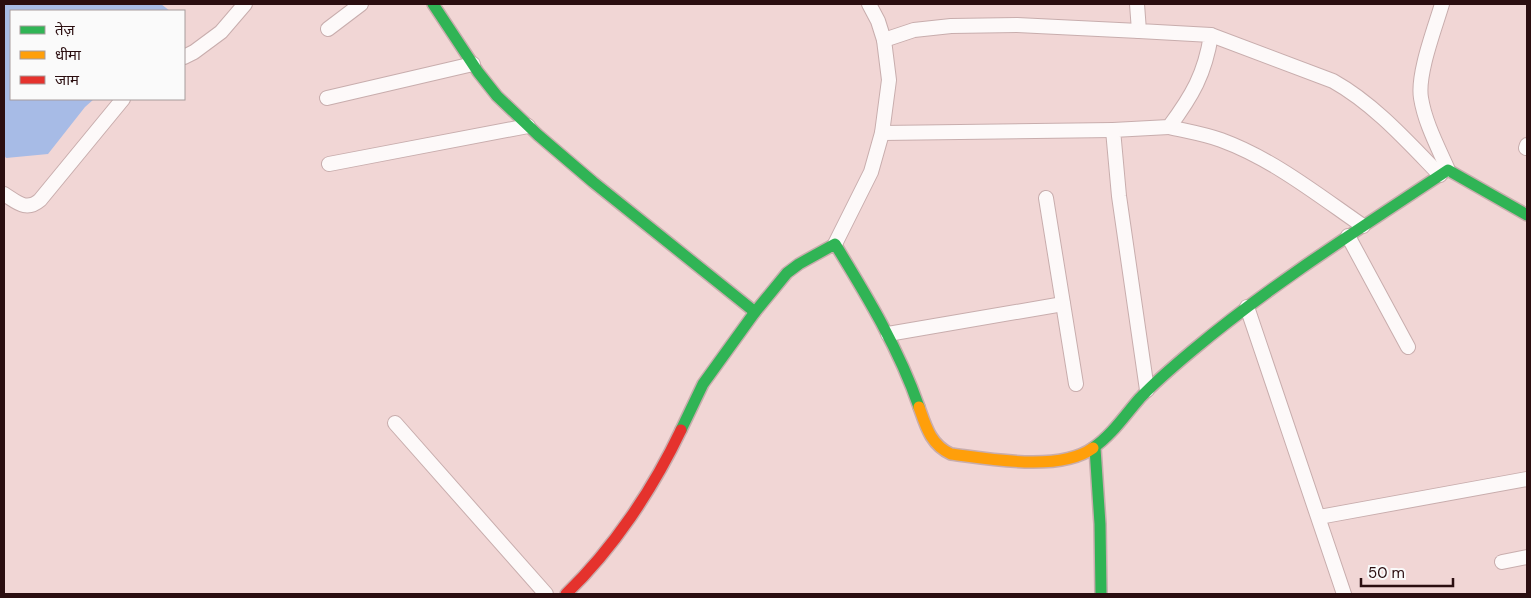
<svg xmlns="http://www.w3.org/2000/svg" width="1531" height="598" viewBox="0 0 1531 598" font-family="'DM Sans','Noto Sans Devanagari',sans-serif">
  <rect width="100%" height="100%" fill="#f1d6d5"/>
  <!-- water -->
  <path fill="#a7bbe6" d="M4,4H161L170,11H11V99H94L85,107L48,154L6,158L4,155Z"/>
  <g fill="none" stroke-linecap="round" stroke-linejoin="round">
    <defs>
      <g id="street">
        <path d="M869,4L878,21L884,40"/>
        <path d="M1137,4L1139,31L1211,35C1205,74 1192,96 1169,127L1113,130L1119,196L1147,390"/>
        <path d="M1442,4C1435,28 1417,74 1421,98C1425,123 1438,147 1448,170"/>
        <path d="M328,29L361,4"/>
        <path d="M1211,35L1333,81C1374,104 1407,141 1440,175"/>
        <path d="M184,57L194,52L221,32L245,4"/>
        <path d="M327,98L473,64"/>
        <path d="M1169,127C1186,131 1205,134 1221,140C1273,159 1318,195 1363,226"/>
        <path d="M882,133L1113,130"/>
        <path d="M1526,148L1527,145"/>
        <path d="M329,164L528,126"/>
        <path d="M4,194C17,202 26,212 40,200L123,99"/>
        <path d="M1046,198L1076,384"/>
        <path d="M1348,236L1408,347"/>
        <path d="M835,244L871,172L882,133L889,80L884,40L914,30L951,26L1017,25L1139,31"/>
        <path d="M1247,307L1344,594"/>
        <path d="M888,334L1063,304"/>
        <path d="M395,423L546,594"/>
        <path d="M1319,517L1527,479"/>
        <path d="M1502,562L1527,557"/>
      </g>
      <g id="fast">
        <path d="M433,4L478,72L497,96L538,135L593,182L755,312"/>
        <path d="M681,430L703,384L755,312L787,273L799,264L835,244C867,296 899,349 919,407"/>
        <path d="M1093,448C1112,435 1125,415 1140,398C1156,381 1175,365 1193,350C1273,283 1361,228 1448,170L1527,215"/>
        <path d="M1095,448L1100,524L1101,594"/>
      </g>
      <path id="slow" d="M919,407C926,427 931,445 951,454C990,459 1060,472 1093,448"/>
      <path id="jam" d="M566,594C613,549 653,489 681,430"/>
    </defs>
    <!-- street casing -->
    <use href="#street" stroke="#c8adad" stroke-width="16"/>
    <!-- fast casing -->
    <use href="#fast" stroke="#c8adad" stroke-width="14"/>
    <!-- slow casing -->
    <use href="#slow" stroke="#c8adad" stroke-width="14"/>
    <!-- jam casing -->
    <use href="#jam" stroke="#c8adad" stroke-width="14"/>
    <!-- street -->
    <use href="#street" stroke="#fdf9f9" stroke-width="14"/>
    <!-- fast -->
    <use href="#fast" stroke="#30b455" stroke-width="11"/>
    <!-- slow -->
    <use href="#slow" stroke="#ff9f0a" stroke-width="11"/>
    <!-- jam -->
    <use href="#jam" stroke="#e5322d" stroke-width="11"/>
  </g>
  <!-- border -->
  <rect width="1531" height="598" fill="none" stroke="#2b0e10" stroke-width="10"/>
  <!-- legend -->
  <rect x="10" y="10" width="175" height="90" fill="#fafafa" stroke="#a79c9c"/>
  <rect x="20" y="26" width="25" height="8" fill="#30b455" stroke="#a79c9c"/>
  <text x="55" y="35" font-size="15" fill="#2b0e10">तेज़</text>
  <rect x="20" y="51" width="25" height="8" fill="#ff9f0a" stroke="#a79c9c"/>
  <text x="55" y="60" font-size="15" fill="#2b0e10">धीमा</text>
  <rect x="20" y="76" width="25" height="8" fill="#e5322d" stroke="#a79c9c"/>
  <text x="55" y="85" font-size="15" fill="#2b0e10">जाम</text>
  <!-- scale -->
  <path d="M1361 578v8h92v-8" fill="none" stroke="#2b0e10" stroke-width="2.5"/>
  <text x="1368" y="578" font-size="15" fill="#2b0e10" stroke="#fafafa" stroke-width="4" paint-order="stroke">50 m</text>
</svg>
